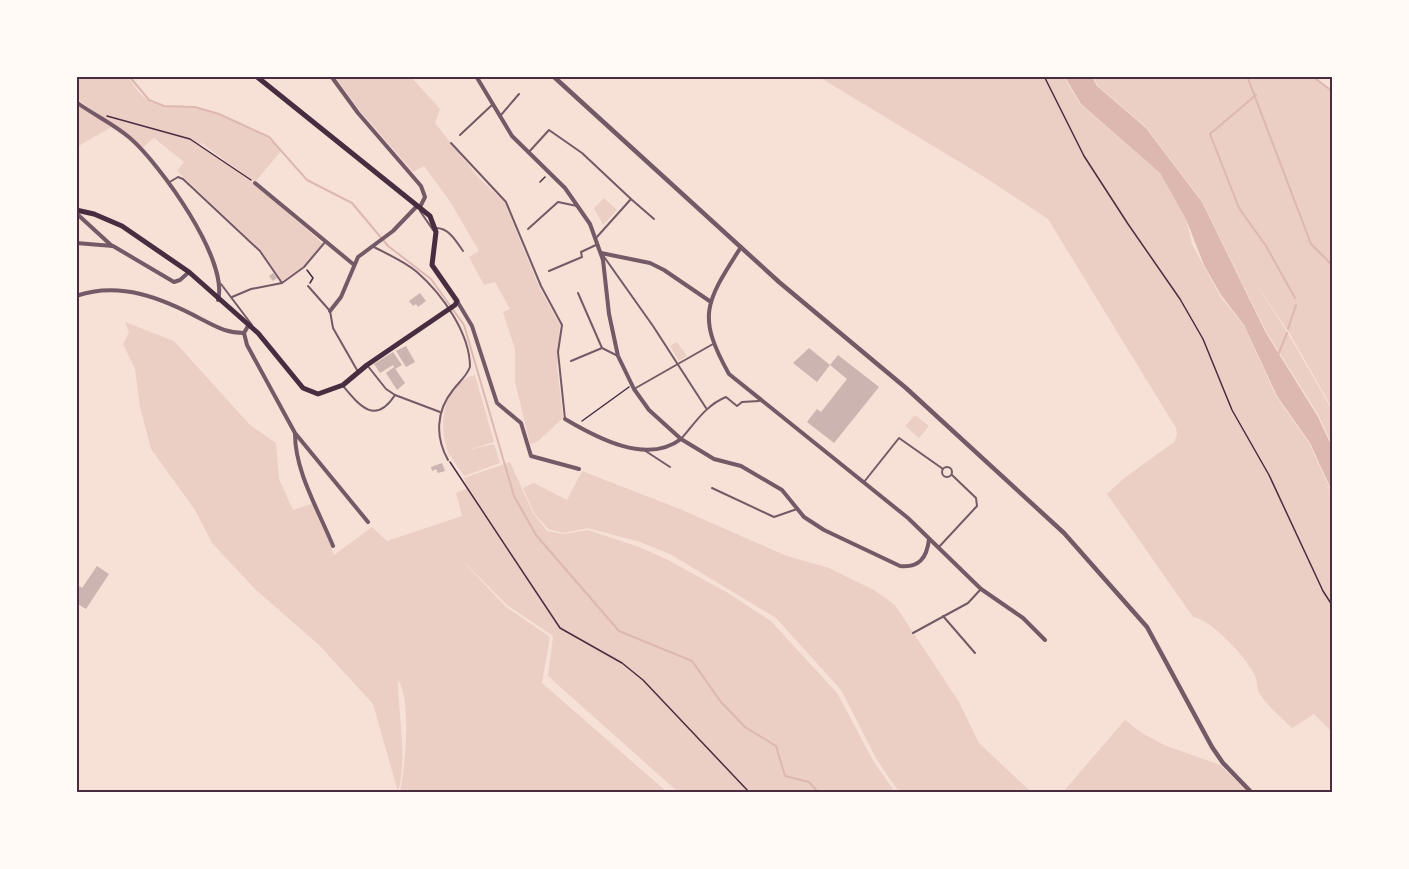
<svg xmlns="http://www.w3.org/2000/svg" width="1409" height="869" viewBox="0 0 1409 869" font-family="'Archivo Narrow',sans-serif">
  <rect width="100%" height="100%" fill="#f7e1d7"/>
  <!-- green -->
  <g fill="#ebcfc5">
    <path d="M77,77H128C134,85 140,96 149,101C163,110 179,105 195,108C225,113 259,129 282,150L255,182L201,143L185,161L200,145L254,183L323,244L303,266L282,281L261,250L177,171L184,162L154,138L142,148L77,99Z"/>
    <path d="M335,77H411L440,109L435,123L478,177L505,203L539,287L560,325L557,366L563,418L537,442L530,444L515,382V349L503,312L510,309L495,282L484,285L469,257L479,251L449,200L424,166L413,172L360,111Z"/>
    <path d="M819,77H1064L1080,104L1160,173L1186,219L1192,244L1220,296L1244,326L1276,396L1309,443L1332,493V732L1314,714L1292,728C1281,717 1268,707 1260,694C1256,689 1258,682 1255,676C1249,660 1210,618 1193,617L1107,494L1123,479L1174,442L1177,435L1176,428L1048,219L986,178Z"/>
    <path d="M1093,77H1312L1332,91V408L1290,334L1255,283L1289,335L1332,410V445L1319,416L1267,333L1202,201L1146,127L1098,86Z"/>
    <path d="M76,104L113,126L77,147Z"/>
    <path d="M604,198L617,210L603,225L594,208Z"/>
    <path d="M125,322L174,341L250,425L276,443L279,479L293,510L314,503L334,555L372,527L387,541L462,516L456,493L468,488L464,478L510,462L533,513L547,531L564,534L588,530L639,547L668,560L728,593L771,621L837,693L874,762L895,792H678L548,676L553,636L507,605L457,555L506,607L550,637L542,683L667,792H400C405,768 412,700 398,680C398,718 408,755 398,792L373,704L319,645L256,590L212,543L195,510L151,449L140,407L135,369L123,344L129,333Z"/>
    <path d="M677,342L687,356L679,361L670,346Z"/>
    <path d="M475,375L494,442L468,450L494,444L500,463L464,476L451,457L453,455L450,456C437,430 441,384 475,375Z"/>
    <path d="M915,415L929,426L919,438L905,426Z"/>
    <path d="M582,471L680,509L787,556L829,568L874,590L895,605L959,702L979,743L1031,792H899L877,760L841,690L776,618L670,554L640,542L588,528L564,533L548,529L534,513L523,488L534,483L567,500Z"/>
    <path d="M1125,720L1142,733L1164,745L1220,765L1248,792H1063Z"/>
  </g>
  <!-- water -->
  <path fill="#dcb8b0" d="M1065,77H1092L1097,86L1146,128L1202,202L1266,333L1318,417L1332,447V491L1310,443L1277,396L1244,325L1221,295L1204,265L1186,219L1160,173L1081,104Z"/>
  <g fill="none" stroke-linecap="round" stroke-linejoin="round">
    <!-- stream -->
    <g stroke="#dcb8b0" stroke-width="2">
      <path d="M129,76L149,100L164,106L195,107L219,114L269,137L307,180L352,203L388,246L431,279L464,325L514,496L536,535L619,631L692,661L721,702L745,727L776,746L785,776L809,782L818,792"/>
      <path d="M1247,76L1311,244L1332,265"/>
      <path d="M1312,76L1332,91"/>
      <path d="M1256,95L1210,134L1239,208L1266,246L1295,298"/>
      <path d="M1288,329L1296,305"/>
      <path d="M1278,355L1287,333"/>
    </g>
  </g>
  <!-- building -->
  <g fill="#ccb4b1">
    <path d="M273,273L277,278L273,281L269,276Z"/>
    <path d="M420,293L426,301L418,307L416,304L413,306L409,301Z"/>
    <path d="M406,346L415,362L406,367L396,351Z"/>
    <path d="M809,348L830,365L817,382L793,363Z"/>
    <path d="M393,352L402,365L395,369L393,365L380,373L374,364Z"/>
    <path d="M838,355L879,387L834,443L807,422L817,409L821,412L847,379L830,365Z"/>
    <path d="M394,367L405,383L397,390L386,373Z"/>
    <path d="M442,463L445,471L438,473L436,469L432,471L431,467Z"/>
    <path d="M97,566L109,574L86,609L76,603V584L82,588Z"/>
  </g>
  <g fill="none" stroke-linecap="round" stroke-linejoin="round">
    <!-- path -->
    <g stroke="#4a2c40" stroke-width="1.5">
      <path d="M1044,76L1084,156L1128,224L1180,299L1203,339L1232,410L1269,475L1323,591L1332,605"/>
      <path d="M107,116L190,139L251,180"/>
      <path d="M540,182L545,177"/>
      <path d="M307,270L313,278L310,283"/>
      <path d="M582,421L629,387"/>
      <path d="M450,462L560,628L622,663L643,680L749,792"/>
    </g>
    <!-- service -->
    <g stroke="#755966" stroke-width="2">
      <path d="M501,115L519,94"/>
      <path d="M460,135L493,104"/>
      <path d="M451,143L506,202L541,286L562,325L558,352L565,419"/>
      <path d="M528,153L549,130L582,153L631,199L596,238"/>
      <path d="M168,183L178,177L183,179L260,251L282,283"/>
      <path d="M631,199L654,219"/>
      <path d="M420,211L433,230"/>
      <path d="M436,228C449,228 456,241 463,251"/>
      <path d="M528,229L558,202L577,206"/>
      <path d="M372,246C387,254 404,261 417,272C442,294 470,333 470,367C466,377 459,382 453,390C436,411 435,437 448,460"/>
      <path d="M602,254L653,326L706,408"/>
      <path d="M549,271L582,257L581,252L598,244"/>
      <path d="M221,284L252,325"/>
      <path d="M308,286L330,311L333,328L357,370"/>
      <path d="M578,293L602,348"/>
      <path d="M232,297L251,289L282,283L304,267L326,241"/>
      <path d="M571,361L602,348L618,356"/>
      <path d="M367,365L386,389L395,395L440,412"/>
      <path d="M343,386C359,405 375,426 395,395"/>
      <path d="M634,389L713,344"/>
      <path d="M681,439C695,423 706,405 726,397L737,406L742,402L759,401"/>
      <path d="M644,450L670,467"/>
      <circle cx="947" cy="472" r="5"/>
      <path d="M864,482L899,438L943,469"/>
      <path d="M712,488L774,517L797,509"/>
      <path d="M938,548L977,506L976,498L952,475"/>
      <path d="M943,616L975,653"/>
      <path d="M913,633L968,603L981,589"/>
    </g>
    <!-- minor -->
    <g stroke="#755966" stroke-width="4">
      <path d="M331,76L358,113L421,186L425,197L420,207"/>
      <path d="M476,76L512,136L565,188L590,224L603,260L609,314L618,356L634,389L649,410L681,439L714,459L741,466L782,490L804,517L824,530L900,566C919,568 927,558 929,539"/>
      <path d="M76,102C94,115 114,124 130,138C160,164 229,260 218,300"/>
      <path d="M255,183L353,264"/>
      <path d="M76,213L112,246"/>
      <path d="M76,243L113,246L174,282L180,280L189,272"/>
      <path d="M741,247C706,302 696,315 729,374L908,518L981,589L1023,618L1045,640"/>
      <path d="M601,253L650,263L664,270L711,302"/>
      <path d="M76,296C120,281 162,298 201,319C217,327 226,333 244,333"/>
      <path d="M457,301L472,326L497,403L521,423L531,456L579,469"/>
      <path d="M330,311L341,297L358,257L393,231L417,206"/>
      <path d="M248,326L244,333L247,345L295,433L368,522"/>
      <path d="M565,419C597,438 647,465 681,439"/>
      <path d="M295,434C295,472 319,511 333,546"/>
    </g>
    <!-- tertiary -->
    <path stroke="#755966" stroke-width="4.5" d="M553,76L779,282L906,388L1064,533L1147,627L1212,747L1223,763L1251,792"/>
    <!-- secondary -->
    <path stroke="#4a2c40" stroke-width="5" d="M76,210L94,214L122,226L189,272L258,333L303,388L318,394L343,385L367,365L455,305L457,301L432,265L436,232L430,216L256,76"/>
  </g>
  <!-- border -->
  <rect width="1409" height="869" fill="none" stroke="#fffaf5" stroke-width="156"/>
  <rect x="78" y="78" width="1253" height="713" fill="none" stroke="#4a2c40" stroke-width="2"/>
</svg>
